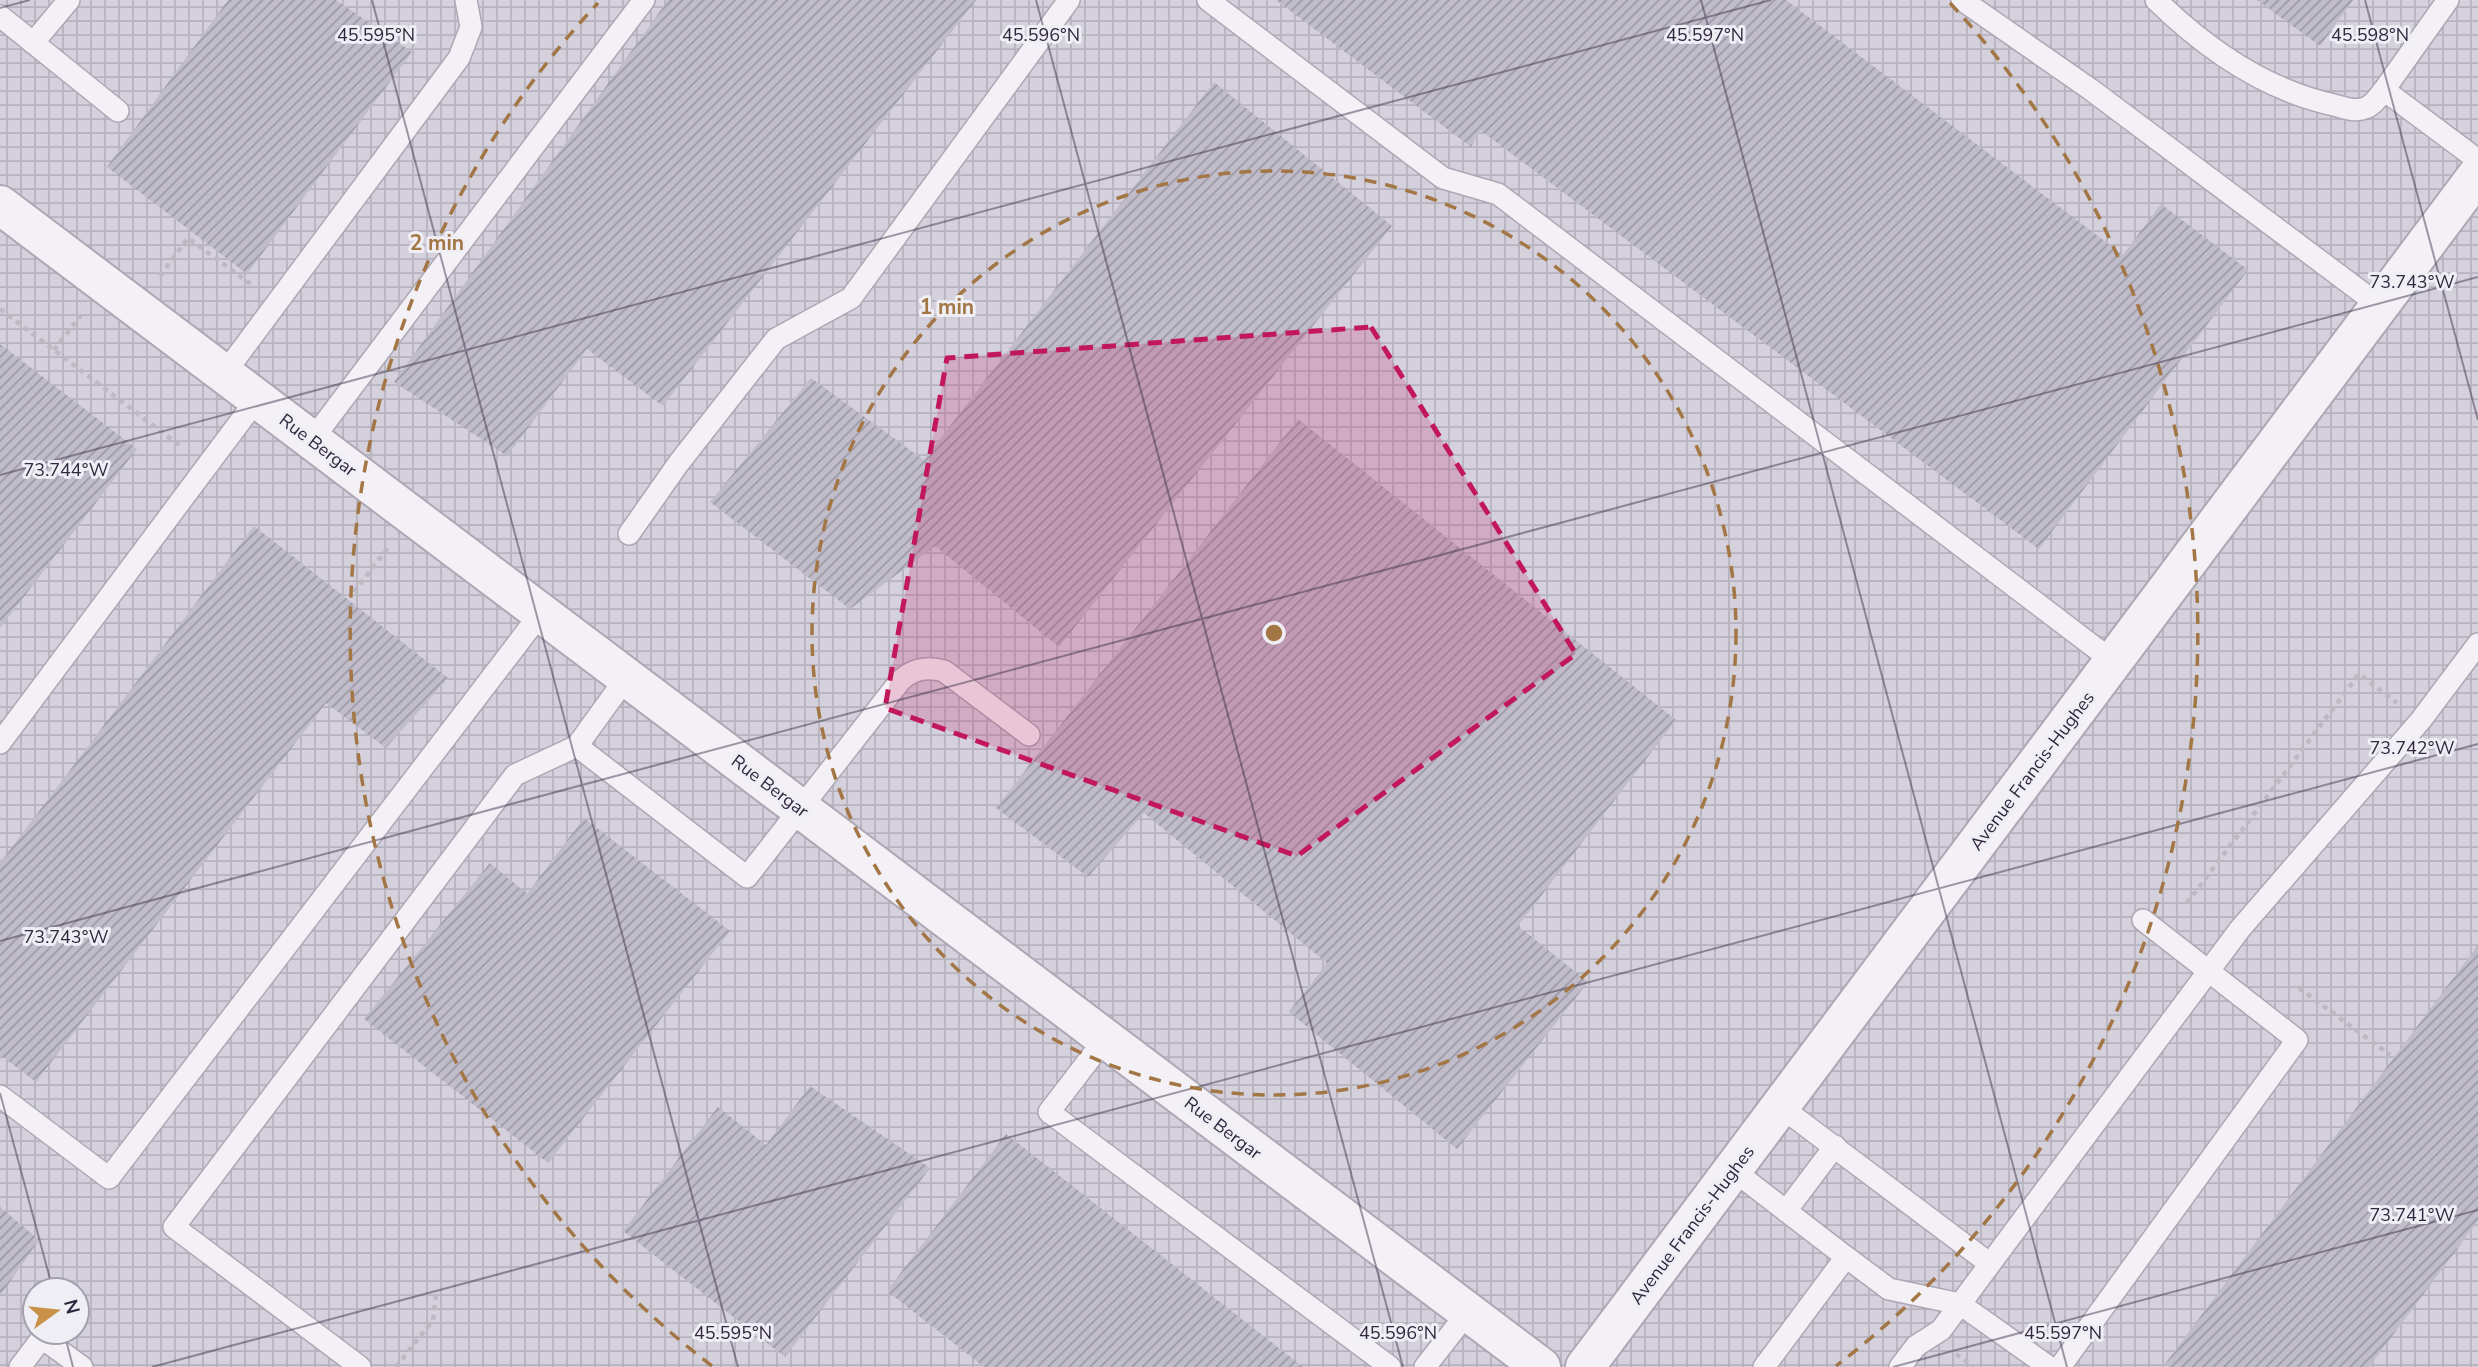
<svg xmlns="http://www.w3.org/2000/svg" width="2478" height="1367" viewBox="0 0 2478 1367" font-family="'Nunito Sans',sans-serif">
  <defs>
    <pattern id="industrial-grid" width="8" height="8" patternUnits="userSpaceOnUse" patternTransform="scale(1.75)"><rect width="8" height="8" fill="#d4d0dc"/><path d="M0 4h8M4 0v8" fill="none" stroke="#b6b3be"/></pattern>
    <pattern id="building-hatch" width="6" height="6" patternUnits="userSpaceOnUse" patternTransform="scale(1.75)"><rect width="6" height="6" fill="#c0bcca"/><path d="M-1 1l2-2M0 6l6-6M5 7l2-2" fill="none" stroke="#9c99a5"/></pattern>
  </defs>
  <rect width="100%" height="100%" fill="#e1dee7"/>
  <!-- industrial -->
  <path fill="url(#industrial-grid)" fill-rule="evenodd" d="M0,0H2478V1367H0ZM35,1290H77V1332H35Z"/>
  <!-- building -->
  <g fill="url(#building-hatch)">
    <path d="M228,0H336L412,52L247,274L107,167Z"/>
    <path d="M668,0H976L663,406L587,349L507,456L394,382Z"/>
    <path d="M1276,0H1786L2123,255L2161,204L2248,270L2039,549L1480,130L1471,147Z"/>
    <path d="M2257,0H2353L2320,46Z"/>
    <path d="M1214,82L1392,226L1059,647L935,546L850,609L710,502L811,378L924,460Z"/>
    <path d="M0,344L137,449L0,628Z"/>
    <path d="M1298,419L1676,720L1518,926L1588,982L1457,1149L1289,1012L1327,963L1144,813L1088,877L996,808Z"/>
    <path d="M254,526L448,678L386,748L326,703L36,1082L0,1055V863Z"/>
    <path d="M584,818L730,931L548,1163L364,1019L490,863L527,894Z"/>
    <path d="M2478,945V1221L2369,1367H2169L2165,1364Z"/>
    <path d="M810,1086L930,1168L785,1357L623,1231L718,1107L766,1145Z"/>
    <path d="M1006,1134L1303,1367H984L887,1291Z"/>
    <path d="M0,1207L39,1240L0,1296Z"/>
  </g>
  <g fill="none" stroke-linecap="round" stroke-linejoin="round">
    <defs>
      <g id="lane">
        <path d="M1208,0L1443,178L1498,194L2114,662"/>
        <path d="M1962,0L2090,89L2380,306"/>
        <path d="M2156,0C2206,49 2265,90 2334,105C2344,108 2356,112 2365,108C2374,105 2379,96 2384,90"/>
        <path d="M2448,0L2384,90L2478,160"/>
        <path d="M0,16L118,111"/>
        <path d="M33,43L69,0"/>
        <path d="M224,374L459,58L471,27L466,0"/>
        <path d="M312,440L644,0"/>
        <path d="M629,534L678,464L776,339L851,298L1069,0"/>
        <path d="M626,678L577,746L747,877L900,681C913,669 927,666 944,671L1029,735"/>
        <path d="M0,743L257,399"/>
        <path d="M1105,1039L1049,1112L1390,1367"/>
        <path d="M0,1096L109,1178L541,613"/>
        <path d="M1781,1107L1990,1264L2240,929L2421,720L2478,644"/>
        <path d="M1733,1170L1846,1257L1764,1367"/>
        <path d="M1786,1211L1835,1146"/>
        <path d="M1846,1257L1889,1289L1960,1304L2049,1367"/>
        <path d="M20,1367L42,1338L82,1367"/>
        <path d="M360,1367L174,1227L515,775L577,746"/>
        <path d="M1425,1367L1468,1312"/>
        <path d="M1900,1367L1916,1346L1941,1330L1990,1264"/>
        <path d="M2060,1367L2297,1040L2143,920"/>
      </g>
      <g id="street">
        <path d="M0,205L1541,1367"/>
        <path d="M1585,1367L2478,174"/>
      </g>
    </defs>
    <!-- lane casing -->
    <use href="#lane" stroke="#aca7b4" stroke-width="24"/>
    <!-- street casing -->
    <use href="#street" stroke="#aca7b4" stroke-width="42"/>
    <!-- path -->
    <g stroke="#bcb9c2" stroke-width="4.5" stroke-dasharray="5 5" stroke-linecap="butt">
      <path d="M160,276L188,238L252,285"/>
      <path d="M0,309L183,448"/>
      <path d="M54,350L81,315"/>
      <path d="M354,592L390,545"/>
      <path d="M2187,903L2359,674L2397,703"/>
      <path d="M2299,988L2390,1055"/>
      <path d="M1956,1354L1974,1367"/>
      <path d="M396,1367L433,1320L436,1295"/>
    </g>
    <!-- lane -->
    <use href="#lane" stroke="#f3f1f6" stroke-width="21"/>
    <!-- street -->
    <use href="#street" stroke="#f3f1f6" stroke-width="38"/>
  </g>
  <!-- marked area -->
  <path fill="#c2185b" fill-opacity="0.2" stroke="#c2185b" stroke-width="5" stroke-dasharray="14 9" stroke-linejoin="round" d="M1371,327L1576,654L1297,856L885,708L947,358Z"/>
  <!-- ticks -->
  <path fill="none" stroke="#30283e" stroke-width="2" stroke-opacity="0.45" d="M372,0L738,1367M1036,0L1403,1367M1701,0L2067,1367M2365,0L2478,420M0,8L30,0M0,475L1771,0M0,941L2478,277M0,1093L53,1290M64,1332L73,1367M152,1367L2478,744M1893,1367L2478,1210"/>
  <!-- distance rings -->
  <g fill="none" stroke="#a37645" stroke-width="3.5" stroke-dasharray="12 9">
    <circle cx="1274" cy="633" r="462"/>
    <path d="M712 1366A924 924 0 0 1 598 3M1950 3A924 924 0 0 1 1836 1366"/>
  </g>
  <g text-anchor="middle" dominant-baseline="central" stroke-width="6" stroke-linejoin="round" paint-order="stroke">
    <!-- street labels -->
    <g font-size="18" fill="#30283e" stroke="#f0eef5">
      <text transform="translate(318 445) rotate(37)">Rue Bergar</text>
      <text transform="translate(2032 771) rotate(-53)">Avenue Francis-Hughes</text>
      <text transform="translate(770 786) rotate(37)">Rue Bergar</text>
      <text transform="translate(1223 1128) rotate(37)">Rue Bergar</text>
      <text transform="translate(1692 1225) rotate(-53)">Avenue Francis-Hughes</text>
    </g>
  </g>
  <g font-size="18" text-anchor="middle" fill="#30283e" stroke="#f0eef5" stroke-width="6" stroke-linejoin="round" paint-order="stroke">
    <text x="376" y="41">45.595°N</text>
    <text x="1041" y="41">45.596°N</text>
    <text x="1705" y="41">45.597°N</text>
    <text x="2370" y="41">45.598°N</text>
    <text x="2412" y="288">73.743°W</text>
    <text x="66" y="476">73.744°W</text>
    <text x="2412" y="754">73.742°W</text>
    <text x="66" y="943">73.743°W</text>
    <text x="2412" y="1221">73.741°W</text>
    <text x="733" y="1339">45.595°N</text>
    <text x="1398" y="1339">45.596°N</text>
    <text x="2063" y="1339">45.597°N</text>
  </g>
  <circle cx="1274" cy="633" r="10" fill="#a37645" stroke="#f0eef5" stroke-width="3.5"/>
  <g font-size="21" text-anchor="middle" font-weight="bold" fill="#a37645" stroke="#f0eef5" stroke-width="6" stroke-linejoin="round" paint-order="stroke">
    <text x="437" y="250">2 min</text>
    <text x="947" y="314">1 min</text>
  </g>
  <!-- north arrow -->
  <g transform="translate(56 1311) rotate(75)"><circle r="33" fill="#f0eef5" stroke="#a39fac" stroke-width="2"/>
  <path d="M0-5L12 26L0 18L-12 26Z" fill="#c99047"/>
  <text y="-10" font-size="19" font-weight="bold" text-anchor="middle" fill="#30283e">N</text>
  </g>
</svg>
